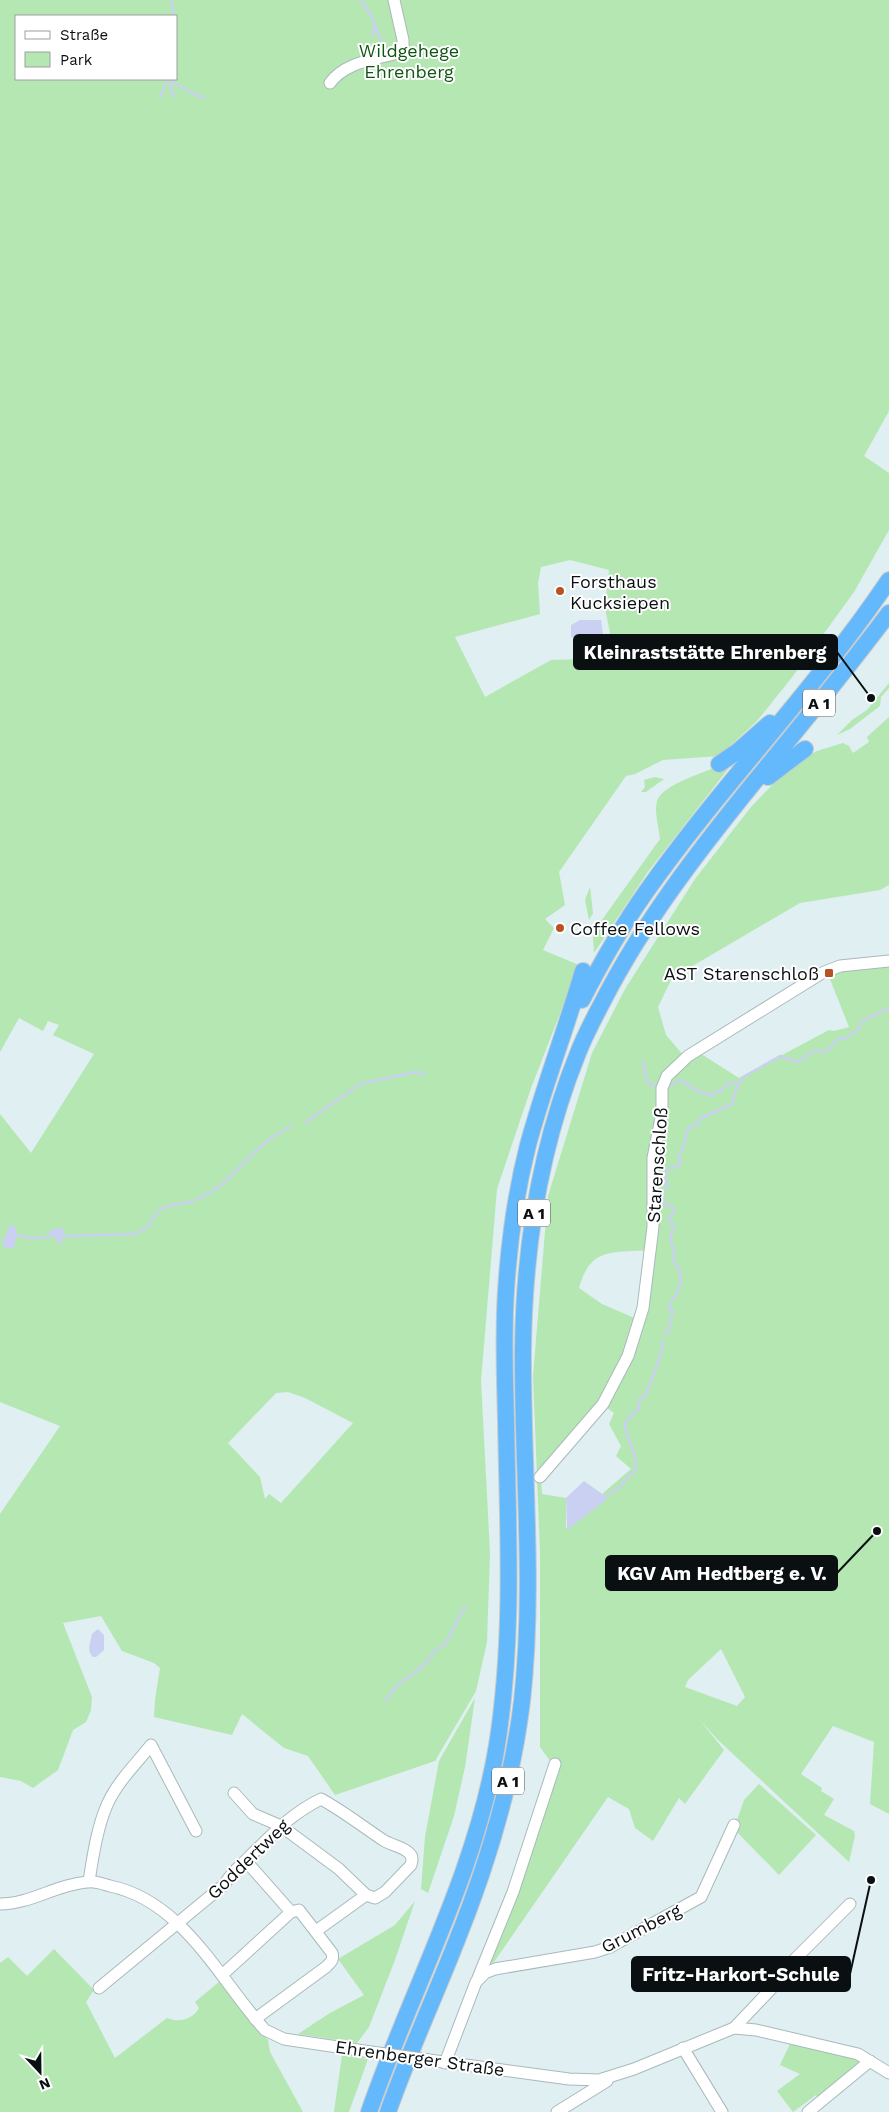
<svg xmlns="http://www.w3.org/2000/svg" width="889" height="2112" viewBox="0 0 889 2112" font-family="'Work Sans',sans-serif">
  <rect width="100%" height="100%" fill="#dfeff2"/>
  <!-- green -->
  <g fill="#b4e7b2" fill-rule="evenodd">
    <path d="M0,0H889V411L864,456L889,473V530L854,592L793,676L757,721L719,756L663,760L635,774L626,776L559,872L565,905L545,919L554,928L543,950L579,965L531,1088L497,1189L481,1381L490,1553L487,1642L476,1691L435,1761L335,1795L308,1756L284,1748L242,1714L232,1735L154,1717L155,1700L160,1668L154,1663L122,1651L101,1616L63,1623L92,1697L91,1710L86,1722L73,1730L58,1770L33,1788L21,1781L0,1777V1514L60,1426L0,1402V1114L31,1153L94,1054L53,1035L59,1025L48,1021L43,1031L19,1018L0,1052ZM16,16H176V79H16ZM570,560L609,570L605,608L615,658L551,660L485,697L455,637L540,614L538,583L541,567ZM288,1392L305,1398L353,1423L281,1503L269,1494L265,1499L260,1477L228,1443L276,1393Z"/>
    <path d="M889,683V688L881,697L880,706L850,729L837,735L852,720L867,710Z"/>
    <path d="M889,717V885L880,890L800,903L672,978L658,1007L666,1035L684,1056L698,1052L739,1078L829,1030L834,1031L849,1027L828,974L841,970L889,963V1814L870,1804L874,1742L833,1726L801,1774L822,1788L821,1791L834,1799L824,1815L854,1831L855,1836L849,1862L718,1740L699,1719L724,1750L685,1804L679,1798L653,1841L635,1828L629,1809L608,1797L494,1962L486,1965L556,1769L540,1747V1551L533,1376L548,1196L592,1053L625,989L695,879L751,807L779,778L802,759L817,751L843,743L849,746L853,753L869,742L867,737ZM648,1250L639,1320L602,1304L579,1288C590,1247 612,1253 648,1250ZM602,1404L614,1413L609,1424L621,1446L616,1456L631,1469L602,1494L605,1496L566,1529V1498L542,1494L541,1477ZM721,1649L745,1697L737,1706L685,1687L688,1680Z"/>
    <path d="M735,760L647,873L594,953L593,938L594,931L660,839C659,828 654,812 657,801C662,783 718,768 735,760Z"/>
    <path d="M655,777L664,779L646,792H641L645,787L644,780Z"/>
    <path d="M590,887L593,913L589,920L585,900Z"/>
    <path d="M475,1698L465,1767L454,1816L428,1893L421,1889L425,1837L439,1761Z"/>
    <path d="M759,1784L816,1835L779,1875L734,1829L744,1800Z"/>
    <path d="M415,1901L395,1960L369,2027L357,2043L298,2034L330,2013L364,1995L338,1959L395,1925Z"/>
    <path d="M54,1949L94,1990L86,2002L115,2058L167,2018C179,2023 192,2020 199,2008L195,2002L220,1981L255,2026L268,2040L270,2052L303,2112H0V1963L8,1957L27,1976Z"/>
    <path d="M790,2044L862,2061L819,2099L816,2095L793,2112L777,2091L800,2074L780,2065Z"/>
    <path d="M342,2055L368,2059L349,2112H334Z"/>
  </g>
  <!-- water -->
  <g fill="#cad0f1">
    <path d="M580,620H601L603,634L600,638L571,637V625Z"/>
    <path d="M10,1225L16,1227L17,1235L14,1248H5L2,1243Z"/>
    <path d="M63,1228L64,1236L60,1246L57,1240L49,1234L51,1229Z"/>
    <path d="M584,1481L605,1496L606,1500L567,1530L566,1498Z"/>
    <path d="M98,1629L104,1635V1650L96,1657H93C86,1651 91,1641 92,1634Z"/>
  </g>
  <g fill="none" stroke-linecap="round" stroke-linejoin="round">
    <!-- stream -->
    <g stroke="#cad0f1" stroke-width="2.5">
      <path d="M171,0L174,16"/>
      <path d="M361,0L372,17L381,40"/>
      <path d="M373,35L374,26"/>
      <path d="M176,44L177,45"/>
      <path d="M170,79C173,85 196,94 204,98"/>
      <path d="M172,83L171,91L174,96"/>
      <path d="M160,97L168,79"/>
      <path d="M643,1061L647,1082L651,1085H657"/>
      <path d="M669,1086L681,1080L697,1091L713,1096L715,1092L721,1091L728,1083L738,1084"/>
      <path d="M306,1122L360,1084L415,1072L425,1073"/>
      <path d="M17,1235C28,1239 39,1239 51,1236"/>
      <path d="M64,1236L135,1234L149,1226C159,1198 179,1209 200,1198C230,1184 241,1161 265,1143C273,1136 282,1131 291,1126"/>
      <path d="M664,1335L668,1332L673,1311L670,1310V1303C680,1293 686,1273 674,1262C676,1244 666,1244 674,1225L670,1223L669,1219L674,1211L672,1206L667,1205L664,1202L662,1191L668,1186L664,1177L669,1168L677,1167L680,1163L679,1155L684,1146L687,1131L690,1127L697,1125L698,1121L701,1118L732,1104L738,1084L743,1077L780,1056L798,1062L816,1050L820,1052L827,1051L838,1039L846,1038L859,1029L861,1022L889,1008"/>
      <path d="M605,1496L616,1490L636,1469L635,1456L625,1429L627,1419L639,1408V1401L646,1394L652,1379L662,1351V1341"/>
      <path d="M386,1701C389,1697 390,1693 393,1690C400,1681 409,1677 419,1670L420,1667L425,1664L437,1649L445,1645L462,1611L466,1606"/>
    </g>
    <defs>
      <g id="minor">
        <path d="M330,83C346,61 376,60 400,52L403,47V40L394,0"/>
        <path d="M540,1477L603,1404L628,1356L643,1308L653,1227V1158L662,1113V1088L667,1076L688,1056L822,973L840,966L889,961"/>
        <path d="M246,1861L291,1912L299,1910L332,1953C334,1960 331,1962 326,1967L255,2019"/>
        <path d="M89,1881C93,1856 97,1828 107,1805C117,1782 136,1764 151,1745L196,1831"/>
        <path d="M0,1904C31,1904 57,1884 88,1882C95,1881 103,1884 110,1886C183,1901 219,1979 265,2030L284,2039L371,2052"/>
        <path d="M316,1931L366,1895"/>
        <path d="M222,1975L291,1912"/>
        <path d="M478,1978L513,1892L555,1764"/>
        <path d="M99,1988L225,1884C231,1872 242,1865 251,1855C275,1832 291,1814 321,1799C343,1811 362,1826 383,1840C390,1845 405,1847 410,1854C413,1857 412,1861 411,1865L385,1892L375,1898L366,1895L339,1869L281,1826L253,1814L234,1793"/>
        <path d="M734,2028L771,1989L782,1972L850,1904"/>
        <path d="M683,2048L722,2112"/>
        <path d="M429,2060L569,2079L599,2080L634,2069L734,2028L756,2030L858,2054L889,2073"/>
        <path d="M445,2063L476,1982L485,1973L495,1969L595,1952L610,1947L701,1897L734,1825"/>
        <path d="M557,2112L607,2081"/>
        <path d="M808,2112L870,2061"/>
      </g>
      <g id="highway">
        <path d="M719,764L738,751L770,723"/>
        <path d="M768,777L805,749"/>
        <path d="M582,1000C601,963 622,926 646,892C722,784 815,690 889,580"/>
        <path d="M369,2112C411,1990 476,1874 497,1745C514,1638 508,1529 506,1421C505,1378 503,1334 506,1291C509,1243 516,1192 528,1145C544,1086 566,1029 583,971"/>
        <path d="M388,2112C408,2055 433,2001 455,1945C487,1866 512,1785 522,1701C535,1584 522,1466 523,1349C524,1247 540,1147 578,1053C585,1035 594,1018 603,1001C643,923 696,854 751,786C798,729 845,672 889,613"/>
      </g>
    </defs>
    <!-- minor casing -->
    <use href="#minor" stroke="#a9b9bc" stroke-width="13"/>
    <!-- highway casing -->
    <use href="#highway" stroke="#c9cacb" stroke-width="18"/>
    <!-- minor -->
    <use href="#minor" stroke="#fff" stroke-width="11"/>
    <!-- highway -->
    <use href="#highway" stroke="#63b9fc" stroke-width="16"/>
    <defs>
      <path id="minor-bridge" d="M371,2052L429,2060"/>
    </defs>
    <!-- minor-bridge casing -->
    <use href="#minor-bridge" stroke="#a9b9bc" stroke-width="13" stroke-linecap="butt"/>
    <!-- minor-bridge -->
    <use href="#minor-bridge" stroke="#fff" stroke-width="11"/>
  </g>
  <!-- markers -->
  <g fill="#b75222" stroke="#fff" stroke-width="2">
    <circle cx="560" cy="591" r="5"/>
    <circle cx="560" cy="928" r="5"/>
    <rect x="824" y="968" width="10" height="10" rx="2.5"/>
  </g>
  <g text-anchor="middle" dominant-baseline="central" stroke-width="4" stroke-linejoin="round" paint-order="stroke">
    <!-- shield labels -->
    <g fill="#fff" stroke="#545758" stroke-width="1">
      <rect x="803" y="689.5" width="32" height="27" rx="4"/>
      <rect x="518" y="1199.5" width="32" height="27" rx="4"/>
      <rect x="492" y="1767.5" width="32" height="27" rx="4"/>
    </g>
    <g font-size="16" font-weight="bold" fill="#0a0f11">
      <text x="819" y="703">A 1</text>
      <text x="534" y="1213">A 1</text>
      <text x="508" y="1781">A 1</text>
    </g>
    <!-- park labels -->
    <g font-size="18" fill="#105414" stroke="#fff">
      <text x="409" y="50">Wildgehege<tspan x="409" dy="21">Ehrenberg</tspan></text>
    </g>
    <!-- poi labels -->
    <g font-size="18" fill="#0a0f11" stroke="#fff" text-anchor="start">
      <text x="570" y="581">Forsthaus<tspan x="570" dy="21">Kucksiepen</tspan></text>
      <text x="570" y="928">Coffee Fellows</text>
      <text x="819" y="973" text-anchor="end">AST Starenschloß</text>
    </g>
    <!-- street labels -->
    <g font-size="18" fill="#0a0f11" stroke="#fff">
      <text transform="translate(657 1165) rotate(-86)">Starenschloß</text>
      <text transform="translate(248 1859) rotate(-44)">Goddertweg</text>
      <text transform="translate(641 1928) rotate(-27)">Grumberg</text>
      <text transform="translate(420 2058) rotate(8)">Ehrenberger Straße</text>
    </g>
  </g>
  <!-- callouts -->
  <path fill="none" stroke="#0a0f11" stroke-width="2" d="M871 698L837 652M877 1531L837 1573M871 1880L850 1974"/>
  <g fill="#0a0f11" stroke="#fff" stroke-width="2">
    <circle cx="871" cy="698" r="5"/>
    <circle cx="877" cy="1531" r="5"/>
    <circle cx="871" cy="1880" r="5"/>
  </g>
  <g fill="#0a0f11" stroke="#0a0f11" stroke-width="2">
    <rect x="574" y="635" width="263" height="34" rx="5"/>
    <rect x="606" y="1556" width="231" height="34" rx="5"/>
    <rect x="632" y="1957" width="218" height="34" rx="5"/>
  </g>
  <g font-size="19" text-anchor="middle" font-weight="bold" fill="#fff">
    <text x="705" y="659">Kleinraststätte Ehrenberg</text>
    <text x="722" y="1580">KGV Am Hedtberg e. V.</text>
    <text x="741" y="1981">Fritz-Harkort-Schule</text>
  </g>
  <!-- legend -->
  <rect x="15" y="15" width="162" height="65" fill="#ffffff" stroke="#9d9fa0"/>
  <rect x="25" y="31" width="25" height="8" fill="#ffffff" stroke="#9d9fa0"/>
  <text x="60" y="40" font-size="15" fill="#0a0f11">Straße</text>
  <rect x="25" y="52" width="25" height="15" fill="#b4e7b2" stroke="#9d9fa0"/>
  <text x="60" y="65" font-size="15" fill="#0a0f11">Park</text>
  <!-- north arrow -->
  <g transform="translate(40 2072) rotate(158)" stroke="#ffffff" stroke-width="4" paint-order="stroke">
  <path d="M0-4L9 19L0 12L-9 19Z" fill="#0a0f11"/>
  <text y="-8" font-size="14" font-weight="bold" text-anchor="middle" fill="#0a0f11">N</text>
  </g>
</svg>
